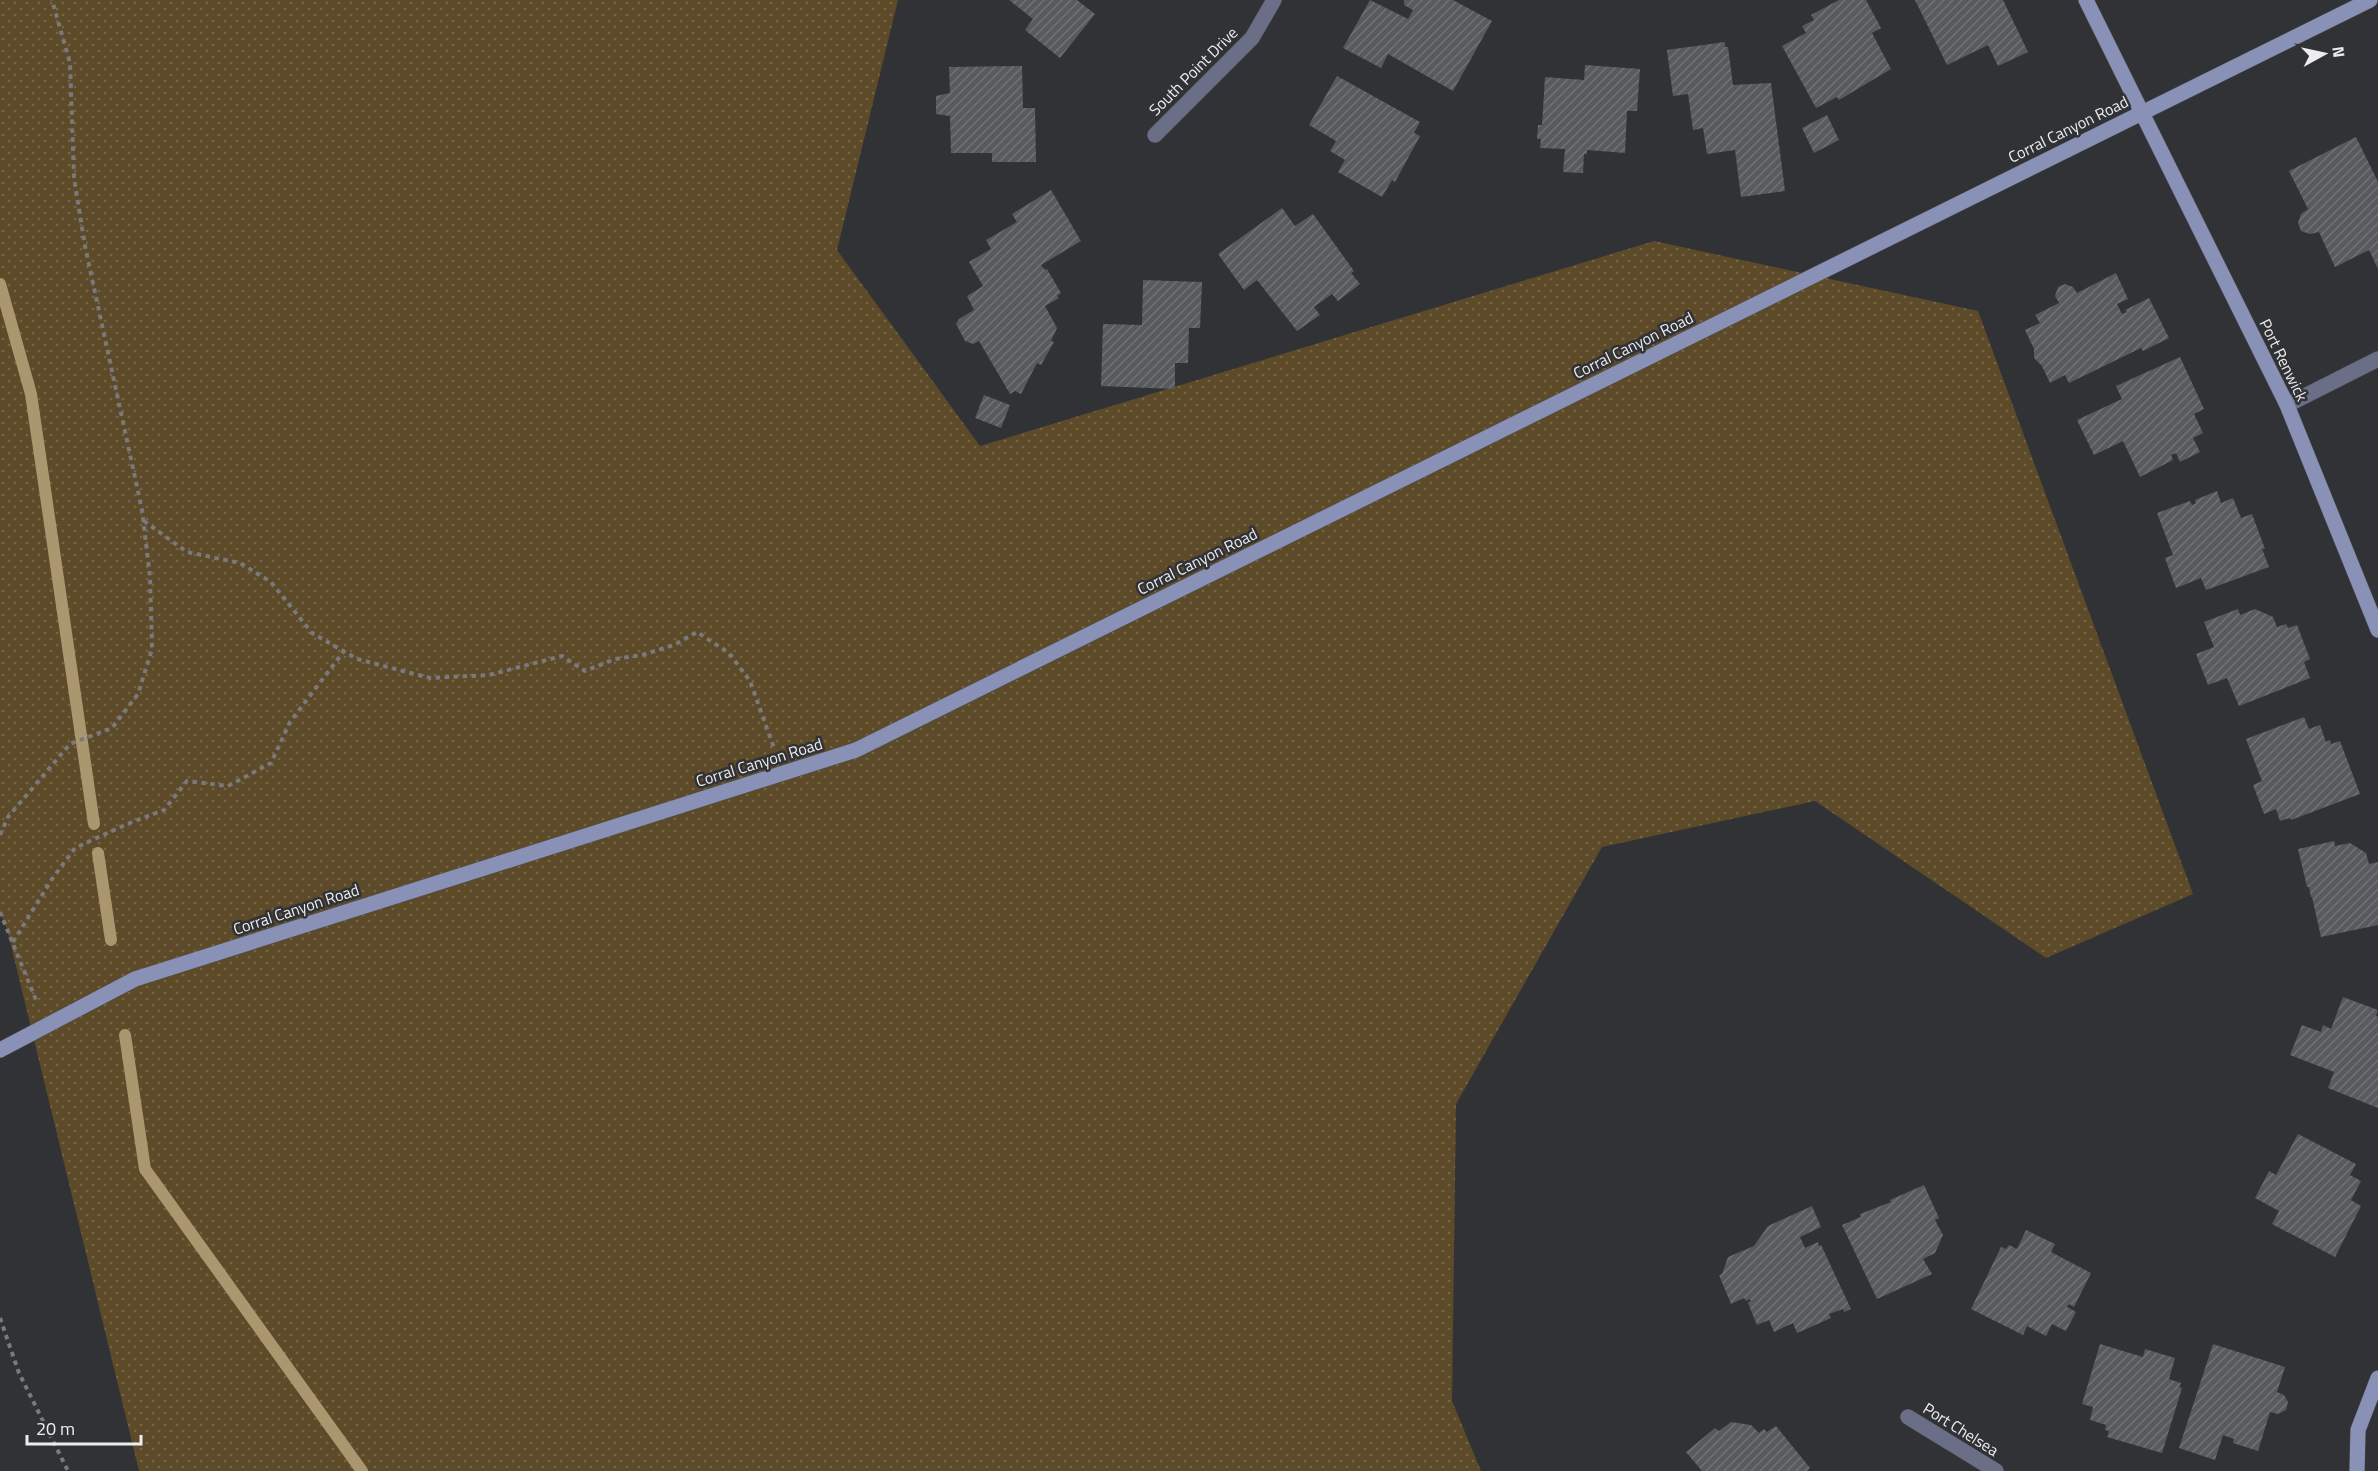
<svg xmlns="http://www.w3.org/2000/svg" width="2378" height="1471" viewBox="0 0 2378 1471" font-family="'Titillium Web',sans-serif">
  <defs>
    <pattern id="grass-dots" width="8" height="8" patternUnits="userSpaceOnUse" patternTransform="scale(1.5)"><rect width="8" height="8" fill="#5c4a28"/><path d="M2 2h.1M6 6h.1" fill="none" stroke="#746448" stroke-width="1.8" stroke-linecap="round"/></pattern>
    <pattern id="building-hatch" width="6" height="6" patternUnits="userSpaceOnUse" patternTransform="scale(1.5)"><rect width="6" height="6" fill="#595a5d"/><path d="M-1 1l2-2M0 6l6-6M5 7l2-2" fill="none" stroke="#717275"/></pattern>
  </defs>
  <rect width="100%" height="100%" fill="#313235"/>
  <!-- grass -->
  <path fill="url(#grass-dots)" d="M0,0H898L837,250L980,446L1654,241L1978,311L2193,894L2046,958L1815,801L1602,847L1456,1104L1452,1401L1481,1471H139L7,929L0,914Z"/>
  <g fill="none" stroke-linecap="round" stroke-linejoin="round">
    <!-- stream -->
    <g stroke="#aa966f" stroke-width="12">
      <path d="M0,284L31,394L94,824"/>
      <path d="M98,853L111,940"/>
      <path d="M125,1035L145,1169L362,1471"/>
    </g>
  </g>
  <!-- building -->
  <g fill="url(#building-hatch)">
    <path d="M1009,0H1077L1095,14L1060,58L1025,30L1033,19Z"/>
    <path d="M1370,0L1408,19L1413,10L1404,5V0H1453L1492,21L1453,91L1388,54L1381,68L1343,48Z"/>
    <path d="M1839,0H1866L1881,28L1872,33L1891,69L1839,100L1837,97L1816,108L1782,46L1806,33L1802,26L1814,20L1811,15Z"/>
    <path d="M1915,0H2003L2028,52L1998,66L1988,45L1947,65Z"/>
    <path d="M1725,42V47H1728L1733,85L1771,83L1785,191L1741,197L1735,150L1707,154L1703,128L1693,130L1688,94L1673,96L1667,50Z"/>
    <path d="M1585,65L1640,69L1637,111H1627L1625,153L1587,150V154H1584L1583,173L1563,172L1565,149L1540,148L1541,139H1537L1538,125H1542L1545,77L1584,80Z"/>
    <path d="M1022,66L1023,108H1035L1036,162H992V153H951L950,116L936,114V96L950,93L949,67Z"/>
    <path d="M1337,76L1420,122L1414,133L1420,136L1395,182L1392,180L1382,197L1338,172L1345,160L1330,151L1336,141L1309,125Z"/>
    <path d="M1827,115L1839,140L1814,153L1802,128Z"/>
    <path d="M2356,137L2378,182V269L2369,250L2335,267L2319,232L2310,234L2301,231L2298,223L2301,214L2308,209L2289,171Z"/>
    <path d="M1051,190L1081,241L1041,265L1045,270L1047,269L1061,293L1057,296L1059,298L1045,306L1057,328L1051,341L1054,342L1041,365L1037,363L1021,394L1015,391L1010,394L979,341L973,344L965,341L956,324L959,319L974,310L967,296L983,286L969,262L991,249L986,240L1017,222L1012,214Z"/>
    <path d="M1282,208L1295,226L1313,214L1354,271L1351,273L1360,284L1338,301L1332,294L1314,307L1320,315L1297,331L1257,280L1244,290L1218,254Z"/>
    <path d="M2116,273L2128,299L2117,304L2122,314L2127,312L2125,310L2149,298L2169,338L2143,351L2141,348L2069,383L2065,375L2050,383L2042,366L2034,358V349L2025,330L2040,323L2035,315L2059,303L2055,296L2058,287L2065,284L2073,287L2077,293Z"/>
    <path d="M1143,280L1202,282L1200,328H1189L1188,363H1175V389L1101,386L1103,324L1142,325Z"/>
    <path d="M2180,357L2204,409L2194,414L2203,433L2193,438L2200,452L2180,462L2176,453L2171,455L2173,460L2140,477L2123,441L2094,455L2077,420L2122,399L2116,386Z"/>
    <path d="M984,395L1010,405L1001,428L975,418Z"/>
    <path d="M2217,491L2221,503L2233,498L2241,518L2252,514L2265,549H2262L2269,567L2206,590L2201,578L2176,588L2165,558L2173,555L2157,513L2190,501L2192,505L2196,503L2195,500Z"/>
    <path d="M2238,609L2240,615L2255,609L2273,617L2277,627L2286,624L2288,628L2297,625L2310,659L2304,662L2310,678L2239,706L2227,678L2208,685L2196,654L2214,647L2204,622Z"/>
    <path d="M2304,717L2309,729L2320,725L2326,742L2330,740L2331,744L2340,741L2360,794L2291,820L2290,818L2280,821L2276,809L2264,814L2253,785L2262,781L2246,739Z"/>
    <path d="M2334,841L2335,846L2350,843L2366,853L2369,864L2378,862V925L2321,937L2312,897H2311L2309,887H2307L2298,849Z"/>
    <path d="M2343,997L2378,1010L2376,1016L2378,1017V1108L2328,1088L2334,1072L2290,1055L2302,1025L2321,1032L2323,1025L2331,1029Z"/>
    <path d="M2298,1134L2356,1164L2350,1175L2361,1181L2351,1200L2361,1206L2335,1257L2272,1224L2279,1211L2255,1198L2269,1171L2276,1175Z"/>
    <path d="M1924,1185L1939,1218L1935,1220L1943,1235L1935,1253L1923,1259L1932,1274L1877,1299L1842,1225L1861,1217L1860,1214L1891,1202L1890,1200Z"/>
    <path d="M1812,1206L1821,1227L1800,1237L1805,1248L1818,1242L1819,1246L1821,1245L1851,1309L1844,1312L1843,1309L1829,1314L1831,1318L1797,1333L1793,1323L1774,1332L1769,1320L1757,1325L1748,1303L1751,1301L1750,1299L1746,1301L1744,1298L1731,1304L1719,1275L1722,1274L1728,1257L1754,1246L1768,1226Z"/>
    <path d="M2026,1230L2055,1244L2051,1252L2091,1273L2074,1307L2069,1304L2067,1307L2076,1312L2066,1331L2052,1324L2046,1336L2027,1326L2023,1335L1971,1309L2001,1247L2006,1249L2009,1245L2017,1249Z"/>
    <path d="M2100,1344L2143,1357L2145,1349L2175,1358L2169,1379L2181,1383L2179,1387L2182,1388L2162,1453L2107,1437L2109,1431L2105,1430L2106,1425L2090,1420L2093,1407L2082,1404Z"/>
    <path d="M2213,1344L2285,1367L2277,1392L2284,1395L2288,1402L2286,1410L2278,1414L2270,1412L2258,1451L2233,1443L2234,1439L2223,1435L2215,1460L2179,1448Z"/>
    <path d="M1731,1422L1751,1425L1759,1433L1764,1429L1767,1432L1776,1426L1810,1468L1807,1471H1702L1686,1452L1715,1428L1719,1431Z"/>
  </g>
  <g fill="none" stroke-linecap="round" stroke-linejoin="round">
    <defs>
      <g id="street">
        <path d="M1155,135L1252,38L1274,0"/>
        <path d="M2287,405L2378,359"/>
        <path d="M1908,1417L1996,1471"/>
      </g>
      <g id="secondary">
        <path d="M2086,0L2287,405L2378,630"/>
        <path d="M0,1050L135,979L856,750L2370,0"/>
        <path d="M2357,1471L2358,1430L2378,1378"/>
      </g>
    </defs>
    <!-- street casing -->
    <use href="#street" stroke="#4f5053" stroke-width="16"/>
    <!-- secondary casing -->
    <use href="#secondary" stroke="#4f5053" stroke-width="16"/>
    <!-- path -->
    <g stroke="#7a7a7d" stroke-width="4" stroke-dasharray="4.5 4.5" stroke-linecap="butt">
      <path d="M144,521L187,552L240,563L271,582L312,633L357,659L430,678L489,675L562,656L585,671L615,659L642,655L674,645L697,632L729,653L750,681L774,748"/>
      <path d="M0,835L8,817L70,744L112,728L138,694L152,649L150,577L142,510L85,246L74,178L70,63L52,0"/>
      <path d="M0,912L36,1000"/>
      <path d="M13,942L52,879L75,848L127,824L164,810L187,781L228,786L271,763L290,722L344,651"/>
      <path d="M0,1318L19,1373L68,1471"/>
    </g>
    <!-- street -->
    <use href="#street" stroke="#6a6f87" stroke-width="15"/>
    <!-- secondary -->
    <use href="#secondary" stroke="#8991b7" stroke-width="15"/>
  </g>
  <g text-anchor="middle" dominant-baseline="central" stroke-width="5" stroke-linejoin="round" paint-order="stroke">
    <!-- street labels -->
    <g font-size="16" fill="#ededf0" stroke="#313235">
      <text transform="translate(1193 71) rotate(-45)">South Point Drive</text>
      <text transform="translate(2068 129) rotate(-26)">Corral Canyon Road</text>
      <text transform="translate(1633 345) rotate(-26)">Corral Canyon Road</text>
      <text transform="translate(2284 360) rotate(64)">Port Renwick</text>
      <text transform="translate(1197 561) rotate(-26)">Corral Canyon Road</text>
      <text transform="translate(759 762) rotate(-17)">Corral Canyon Road</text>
      <text transform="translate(296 909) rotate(-18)">Corral Canyon Road</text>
      <text transform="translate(1961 1429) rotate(32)">Port Chelsea</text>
    </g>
  </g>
  <!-- north arrow -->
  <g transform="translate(2324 54) rotate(82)" stroke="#313235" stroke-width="4.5" paint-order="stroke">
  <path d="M0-4.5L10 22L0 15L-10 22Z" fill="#ededf0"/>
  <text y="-9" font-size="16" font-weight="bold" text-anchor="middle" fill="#ededf0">N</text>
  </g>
  <!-- scale -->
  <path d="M27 1435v9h114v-9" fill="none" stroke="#ededf0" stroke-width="3"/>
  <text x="36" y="1435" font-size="18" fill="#ededf0" stroke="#313235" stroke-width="4.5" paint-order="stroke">20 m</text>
</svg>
